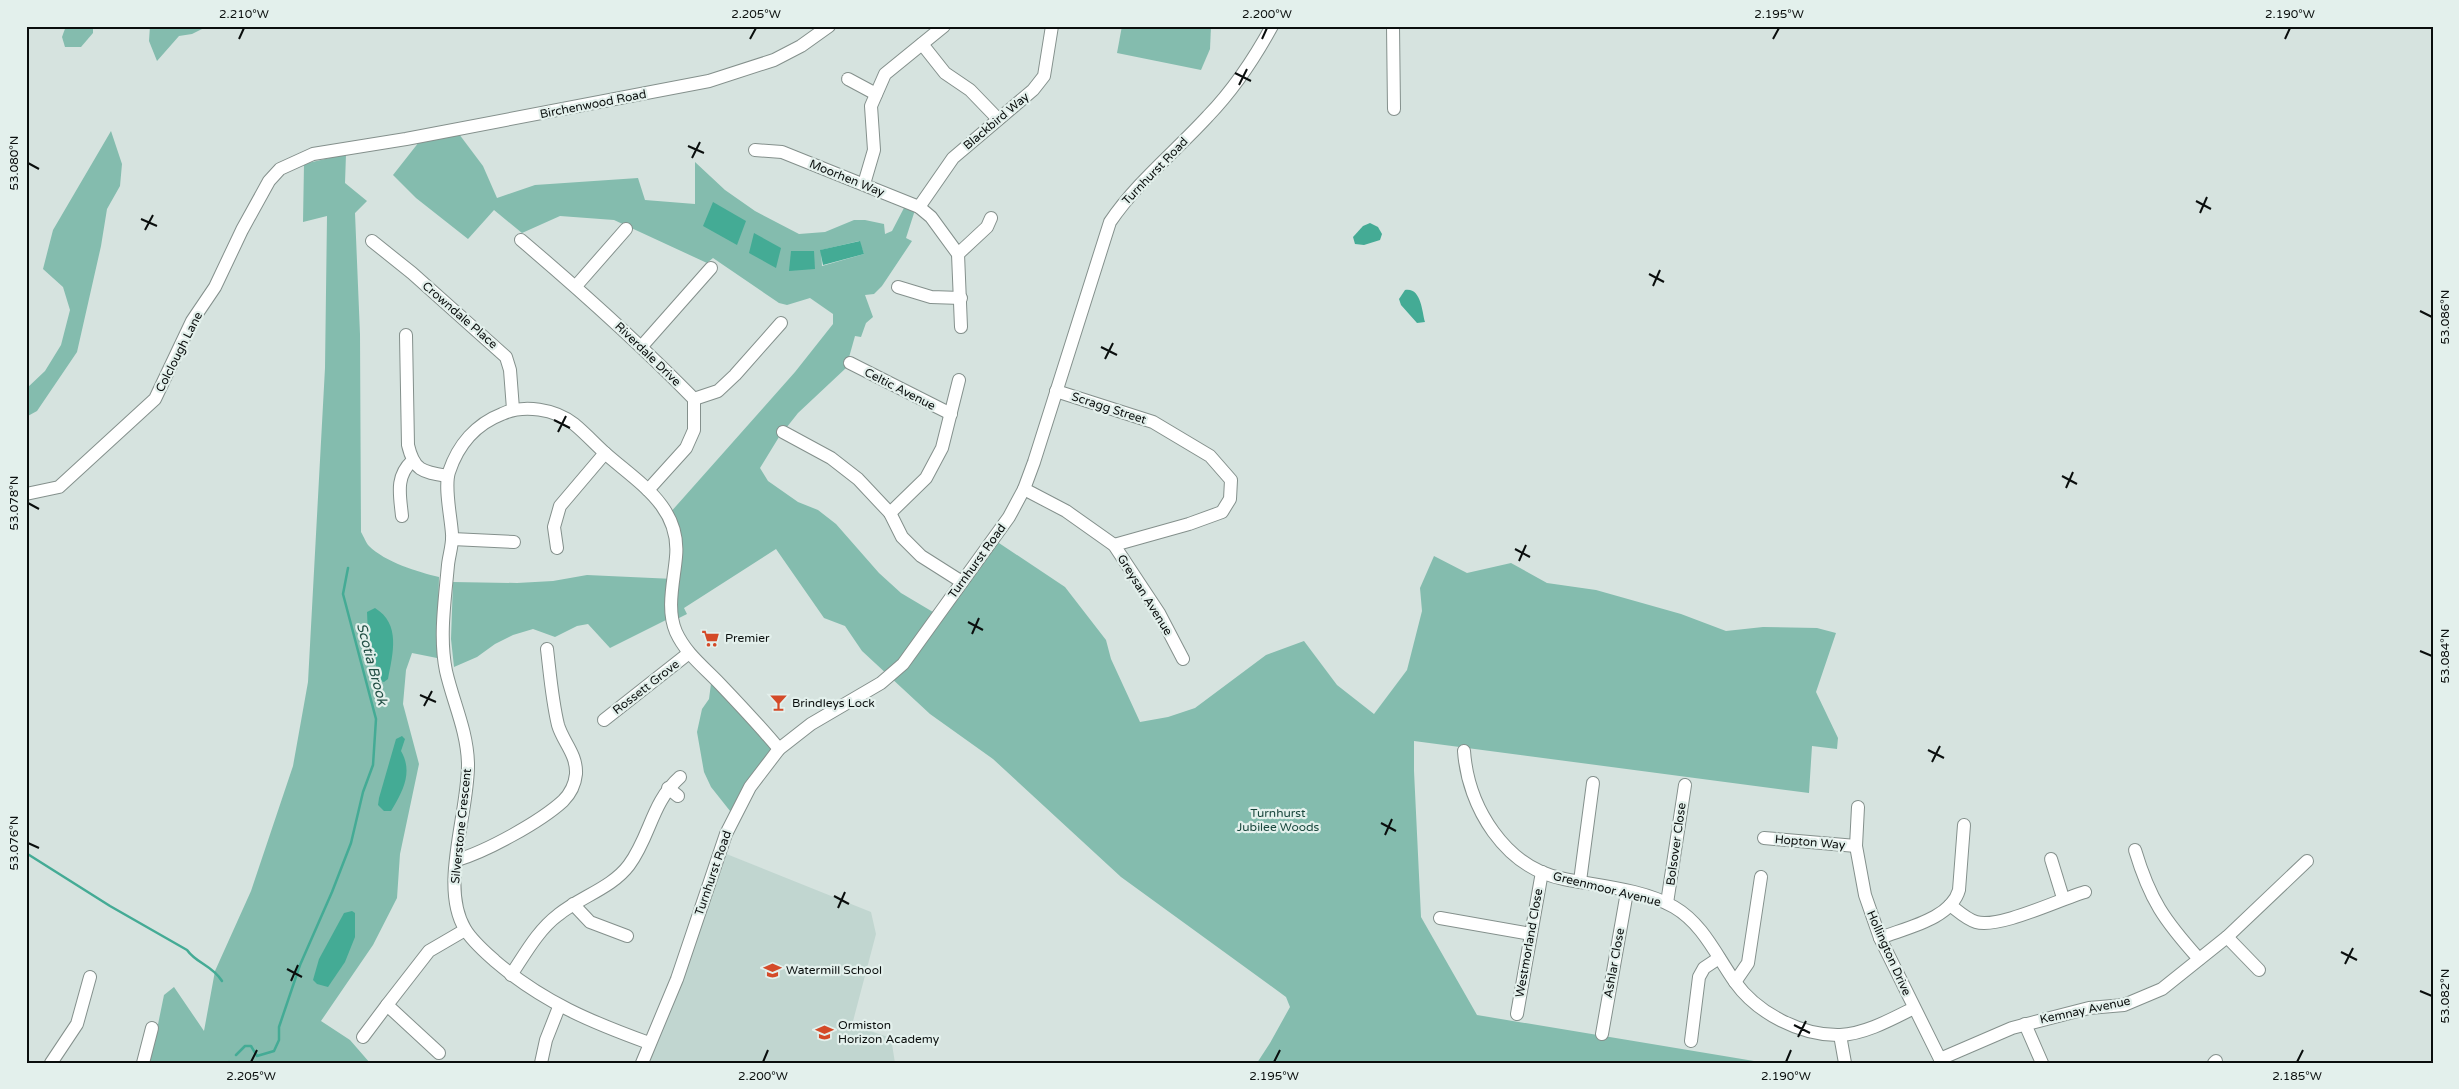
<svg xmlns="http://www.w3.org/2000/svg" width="2459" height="1089" viewBox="0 0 2459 1089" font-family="'Varela Round',sans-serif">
  <rect width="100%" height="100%" fill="#d6e3df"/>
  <!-- built -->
  <path fill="#c1d6d0" d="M719,851L871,912L876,934L852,1025L891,1038L895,1063H643Z"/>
  <!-- green -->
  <g fill="#84bcae" fill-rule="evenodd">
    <path d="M66,26H93V33L81,47H65L62,37Z"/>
    <path d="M150,26H208L192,34L179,36L157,61L149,41Z"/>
    <path d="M1122,26H1211L1210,49L1201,70L1117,53Z"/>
    <path d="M111,131L122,164L120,186L107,209L101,246L77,352L37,411L26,417V389L45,371L61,345L70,310L63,287L43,269L53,230Z"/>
    <path d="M459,134L483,166L497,198L535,185L638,178L645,200L695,204V162L725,190L755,211L799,234L825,232L854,220H865L884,224L885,234L892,231L905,206L915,210L906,238L912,241L882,286L874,294L865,295L873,317L866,323L861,337L855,336L846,368L798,413L779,437L760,468L768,481L798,502L818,510L836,524L879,573L901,593L938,615L993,539L1065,587L1106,640L1111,659L1140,722L1168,717L1195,708L1266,655L1304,641L1337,685L1374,714L1407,670L1422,611L1420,588L1434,556L1467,573L1511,563L1547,583L1596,590L1681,614L1726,631L1763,627L1817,628L1836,633L1816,692L1838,738L1837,749L1812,746L1809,793L1414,741V771L1421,917L1477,1015L1766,1063H1257L1270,1043L1290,1007L1286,997L1121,877L993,759L930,714L862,651L845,626L824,618L776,549L684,608L687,614L673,621L672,617L610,648L588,624L577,626L555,637L533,629L513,635L495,644L477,657L454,667L451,639L453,582L517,583L553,581L587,575L674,579L669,514L795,372L833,324V314L810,298L787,305L779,303L713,258L707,263L614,220L560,216L522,233L494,210L468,239L416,198L393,175L419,142ZM859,241L864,254L822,266L821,250Z"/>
    <path d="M346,154L345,183L367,201L355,213L360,334L361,532C364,537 366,543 369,546C385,562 418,572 439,577L437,658L412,653L406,670L403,704L419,764L400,854L397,898L373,945L321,1021L350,1040L370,1063H148L154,1044L164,995L174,987L204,1031L215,971L251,891L293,766L308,682L325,368L327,216L303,222L304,164Z"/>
    <path d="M712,676L779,749L734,816L711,787L704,772L697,732L702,709L709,699Z"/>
  </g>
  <!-- water -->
  <g fill="#44ab95">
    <path d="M713,202L746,221L737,245L703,226Z"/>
    <path d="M1370,223L1378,227L1382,234L1380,240L1364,245L1355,244L1353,237L1363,226Z"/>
    <path d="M754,233L781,248L776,268L749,253Z"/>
    <path d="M860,241L864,254L823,265L820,250Z"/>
    <path d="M791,251H814L815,269L789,271Z"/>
    <path d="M1405,290C1421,287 1422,311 1425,322L1417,323L1401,305L1399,299Z"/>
    <path d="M375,608C401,624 393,653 388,679L384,682L380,681L368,634L367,612Z"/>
    <path d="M402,736L405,739L401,751C412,770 405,787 394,806L391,811H384L378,805L379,798L396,739Z"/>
    <path d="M352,911L355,913V937L345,962L328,987L317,984L313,980L319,959L344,913Z"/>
  </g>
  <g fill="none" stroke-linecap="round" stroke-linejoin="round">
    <!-- stream -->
    <g stroke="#44ab95" stroke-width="2.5">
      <path d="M26,853L110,906L187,950C197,964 212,965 222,981"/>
      <path d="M236,1055L245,1046H251L257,1056L274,1051L279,1040V1027L300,965L332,892L351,843L363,792L373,765L376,719L343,594L348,568"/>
      <path d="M229,1063V1062"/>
    </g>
    <defs>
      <g id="minor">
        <path d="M1393,26L1394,109"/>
        <path d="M922,44L945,73L970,90L998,119"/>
        <path d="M848,79L876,94"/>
        <path d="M755,150L782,152L919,207L931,217L958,254L961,327"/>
        <path d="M864,184L874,150L871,106L885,74L944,26"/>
        <path d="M919,207L953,158L1033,90L1044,76L1052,26"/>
        <path d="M521,240C581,291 639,343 694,399V430L686,448L648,490"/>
        <path d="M372,241L412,273L506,357L510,370L513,409"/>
        <path d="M958,254L987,227L991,218"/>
        <path d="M576,286L626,229"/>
        <path d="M898,287L931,297L961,298"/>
        <path d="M406,335L408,445C414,471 423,472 447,476"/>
        <path d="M642,346L711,268"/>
        <path d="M850,363L951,414"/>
        <path d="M1056,391L1153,422L1210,456L1231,480L1230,499L1222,512L1189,524L1114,545"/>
        <path d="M694,399L718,391L735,375L781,323"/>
        <path d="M783,432L831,458L858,479L890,513L902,537L921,556L962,582"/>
        <path d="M1024,489L1066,511L1114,545L1159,613L1183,659"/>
        <path d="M26,494L59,487L155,399L192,321L215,287L242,230L269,181L280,169L313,154L406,139L709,81L774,60L801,46L829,26"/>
        <path d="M890,513L926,478L942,448L959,380"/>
        <path d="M402,516C400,495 395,477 412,461"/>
        <path d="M452,539L514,542"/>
        <path d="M557,548L554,527L560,506L605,453"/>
        <path d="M604,720L689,653"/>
        <path d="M1464,751C1468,807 1505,868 1564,879C1599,886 1642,889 1674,907C1703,924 1716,955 1735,982C1757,1013 1801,1036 1840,1035C1865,1034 1892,1019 1914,1008"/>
        <path d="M668,788L678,796"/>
        <path d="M1858,807L1856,846L1865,895L1880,938L1942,1063"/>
        <path d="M1764,838L1856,846"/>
        <path d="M2135,850C2150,900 2164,920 2199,959"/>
        <path d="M2051,859L2063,898"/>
        <path d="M457,860C487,851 540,822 563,801C570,794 575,784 576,774C577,754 563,742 558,725C552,700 550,674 547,649"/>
        <path d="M1580,881L1593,783"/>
        <path d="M1667,903L1685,785"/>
        <path d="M573,904L590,922L627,936"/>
        <path d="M1950,905C1958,911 1966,919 1976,922C1999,929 2060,899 2085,892"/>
        <path d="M1440,918L1531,934"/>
        <path d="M2227,937L2259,970"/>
        <path d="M1880,938C1905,928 1951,919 1959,890L1964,825"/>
        <path d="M511,975C525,954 538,930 558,915C580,897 612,888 629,865C651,835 651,803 680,777"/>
        <path d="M1735,982L1748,963L1761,877"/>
        <path d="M1517,1014L1542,872"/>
        <path d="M2025,1024L2042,1063"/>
        <path d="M1602,1034L1627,892"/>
        <path d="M1840,1035L1845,1063"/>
        <path d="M363,1037L387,1005"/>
        <path d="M1691,1041L1699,977L1704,968L1719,958"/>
        <path d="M649,1043C591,1022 543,1002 495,961C485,952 472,941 465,929C439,886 469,812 468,763C467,730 453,702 446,671C439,637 445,599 448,565C449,555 453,544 452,534C451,517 444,487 449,472C458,445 476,424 502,414C524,404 555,409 574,424C585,433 595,444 606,454C639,483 681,507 676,557C674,581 666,609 676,632C686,654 704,667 720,684C740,705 760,726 779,749"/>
        <path d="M439,1053L387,1005L429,951L465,930"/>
        <path d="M1940,1059L2012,1028L2089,1008L2124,1005L2162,989L2227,937L2307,861"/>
        <path d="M51,1063L77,1024L90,977"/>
        <path d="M143,1063L152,1028"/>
        <path d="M541,1063L546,1040L559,1007"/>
        <path d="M642,1063L677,979L726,834L750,787L779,749L811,724L881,683L903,664L1009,517L1024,489L1034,462L1110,222C1137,182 1175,152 1208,116C1234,89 1254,59 1272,26"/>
        <path d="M2214,1063L2216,1061"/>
      </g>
    </defs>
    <!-- minor casing -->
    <use href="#minor" stroke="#84908c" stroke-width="14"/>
    <!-- minor -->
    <use href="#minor" stroke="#fff" stroke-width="12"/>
  </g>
  <!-- ticks -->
  <path fill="none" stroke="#0a0e0d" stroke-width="2" d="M239,39L244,28M750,39L756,28M1262,39L1267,28M1773,39L1779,28M2285,39L2290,28M1235,73L1251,81M1239,85L1247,69M688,146L704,153M692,158L700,142M28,163L39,169M2196,201L2211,209M2200,213L2207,197M141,219L157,226M145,230L153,215M1649,274L1664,282M1653,286L1660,270M2420,311L2432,317M1101,347L1117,355M1105,359L1113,343M554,420L570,428M558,432L566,416M2062,476L2077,484M2066,488L2073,472M28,503L39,509M1515,549L1530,557M1519,561L1526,545M968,622L983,630M972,634L979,618M2420,651L2432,656M420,695L436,702M424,706L432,691M1928,750L1944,758M1932,762L1940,746M1381,823L1396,831M1385,835L1392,819M28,843L39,848M834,896L849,904M838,908L845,892M2341,952L2357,960M2345,964L2353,948M287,969L302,977M291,981L298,965M2420,991L2432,996M1794,1025L1810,1033M1798,1037L1806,1021M251,1062L257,1050M763,1062L768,1050M1274,1062L1280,1050M1786,1062L1791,1050M2297,1062L2303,1050"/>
  <!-- icons -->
  <defs>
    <symbol id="supermarket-bare" viewBox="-9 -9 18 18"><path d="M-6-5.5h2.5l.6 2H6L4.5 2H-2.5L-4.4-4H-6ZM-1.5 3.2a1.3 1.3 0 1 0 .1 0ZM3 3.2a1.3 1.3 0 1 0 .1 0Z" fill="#d44a28" stroke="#e3f0ec" stroke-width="2.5" paint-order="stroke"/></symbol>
    <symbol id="bar-bare" viewBox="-9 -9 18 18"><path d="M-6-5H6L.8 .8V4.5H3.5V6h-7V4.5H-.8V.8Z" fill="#d44a28" stroke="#e3f0ec" stroke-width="2.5" paint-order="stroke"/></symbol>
    <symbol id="school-bare" viewBox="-9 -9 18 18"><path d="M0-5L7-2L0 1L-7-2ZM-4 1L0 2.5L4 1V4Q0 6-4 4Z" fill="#d44a28" stroke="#e3f0ec" stroke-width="2.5" paint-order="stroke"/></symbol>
  </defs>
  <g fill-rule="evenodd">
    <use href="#supermarket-bare" x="698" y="626" width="25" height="25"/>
    <use href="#bar-bare" x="766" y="690" width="25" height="25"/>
    <use href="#school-bare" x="760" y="958" width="25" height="25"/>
    <use href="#school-bare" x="812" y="1020" width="25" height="25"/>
  </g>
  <g text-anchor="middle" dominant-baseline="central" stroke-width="4.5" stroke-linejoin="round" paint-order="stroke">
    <!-- street labels -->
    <g font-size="12" fill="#0a0e0d" stroke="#e3f0ec">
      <text transform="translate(593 104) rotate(-11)">Birchenwood Road</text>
      <text transform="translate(996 121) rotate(-40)">Blackbird Way</text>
      <text transform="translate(1155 171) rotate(-46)">Turnhurst Road</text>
      <text transform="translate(847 178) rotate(22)">Moorhen Way</text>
      <text transform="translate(460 315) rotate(41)">Crowndale Place</text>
      <text transform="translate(179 352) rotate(-63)">Colclough Lane</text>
      <text transform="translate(648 354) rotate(44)">Riverdale Drive</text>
      <text transform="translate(900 389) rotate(27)">Celtic Avenue</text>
      <text transform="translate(1109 408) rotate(18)">Scragg Street</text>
      <text transform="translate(977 561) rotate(-54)">Turnhurst Road</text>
      <text transform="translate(1145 595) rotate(58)">Greysan Avenue</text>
      <text transform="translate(646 687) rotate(-38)">Rossett Grove</text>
      <text transform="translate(461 826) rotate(-84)">Silverstone Crescent</text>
      <text transform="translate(1810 842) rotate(5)">Hopton Way</text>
      <text transform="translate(1676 844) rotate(-82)">Bolsover Close</text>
      <text transform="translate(713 873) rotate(-71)">Turnhurst Road</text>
      <text transform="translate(1607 889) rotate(14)">Greenmoor Avenue</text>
      <text transform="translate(1529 943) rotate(-80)">Westmorland Close</text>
      <text transform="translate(1889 953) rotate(66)">Hollington Drive</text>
      <text transform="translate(1614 963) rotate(-80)">Ashlar Close</text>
      <text transform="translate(2085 1010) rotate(-12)">Kemnay Avenue</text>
    </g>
    <!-- poi labels -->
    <g font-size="12" fill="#0a0e0d" stroke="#e3f0ec" text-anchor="start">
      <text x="725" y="638">Premier</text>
      <text x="792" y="703">Brindleys Lock</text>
      <text x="786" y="970">Watermill School</text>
      <text x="838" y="1025">Ormiston<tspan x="838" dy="14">Horizon Academy</tspan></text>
    </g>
    <!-- park labels -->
    <g font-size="12" fill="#19463c" stroke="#e3f0ec">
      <text x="1278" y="813">Turnhurst<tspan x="1278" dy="14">Jubilee Woods</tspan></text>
    </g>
    <!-- water labels -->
    <g font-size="14" font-style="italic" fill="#234f45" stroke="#e3f0ec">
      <text transform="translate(372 664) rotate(75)">Scotia Brook</text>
    </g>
  </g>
  <!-- border -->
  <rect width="2459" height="1089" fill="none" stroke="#e3f0ec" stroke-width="55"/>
  <rect x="28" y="28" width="2404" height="1034" fill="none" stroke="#0a0e0d" stroke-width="2"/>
  <g font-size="12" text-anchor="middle" fill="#0a0e0d">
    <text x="244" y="18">2.210°W</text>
    <text x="756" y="18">2.205°W</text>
    <text x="1267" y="18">2.200°W</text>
    <text x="1779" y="18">2.195°W</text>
    <text x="2290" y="18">2.190°W</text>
    <text transform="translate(14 163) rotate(-90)" y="4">53.080°N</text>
    <text transform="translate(2445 317) rotate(-90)" y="4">53.086°N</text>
    <text transform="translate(14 503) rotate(-90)" y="4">53.078°N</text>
    <text transform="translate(2445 656) rotate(-90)" y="4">53.084°N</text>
    <text transform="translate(14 843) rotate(-90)" y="4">53.076°N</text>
    <text transform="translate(2445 996) rotate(-90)" y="4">53.082°N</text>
    <text x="251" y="1080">2.205°W</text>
    <text x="763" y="1080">2.200°W</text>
    <text x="1274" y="1080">2.195°W</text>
    <text x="1786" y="1080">2.190°W</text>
    <text x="2297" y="1080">2.185°W</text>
  </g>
</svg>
